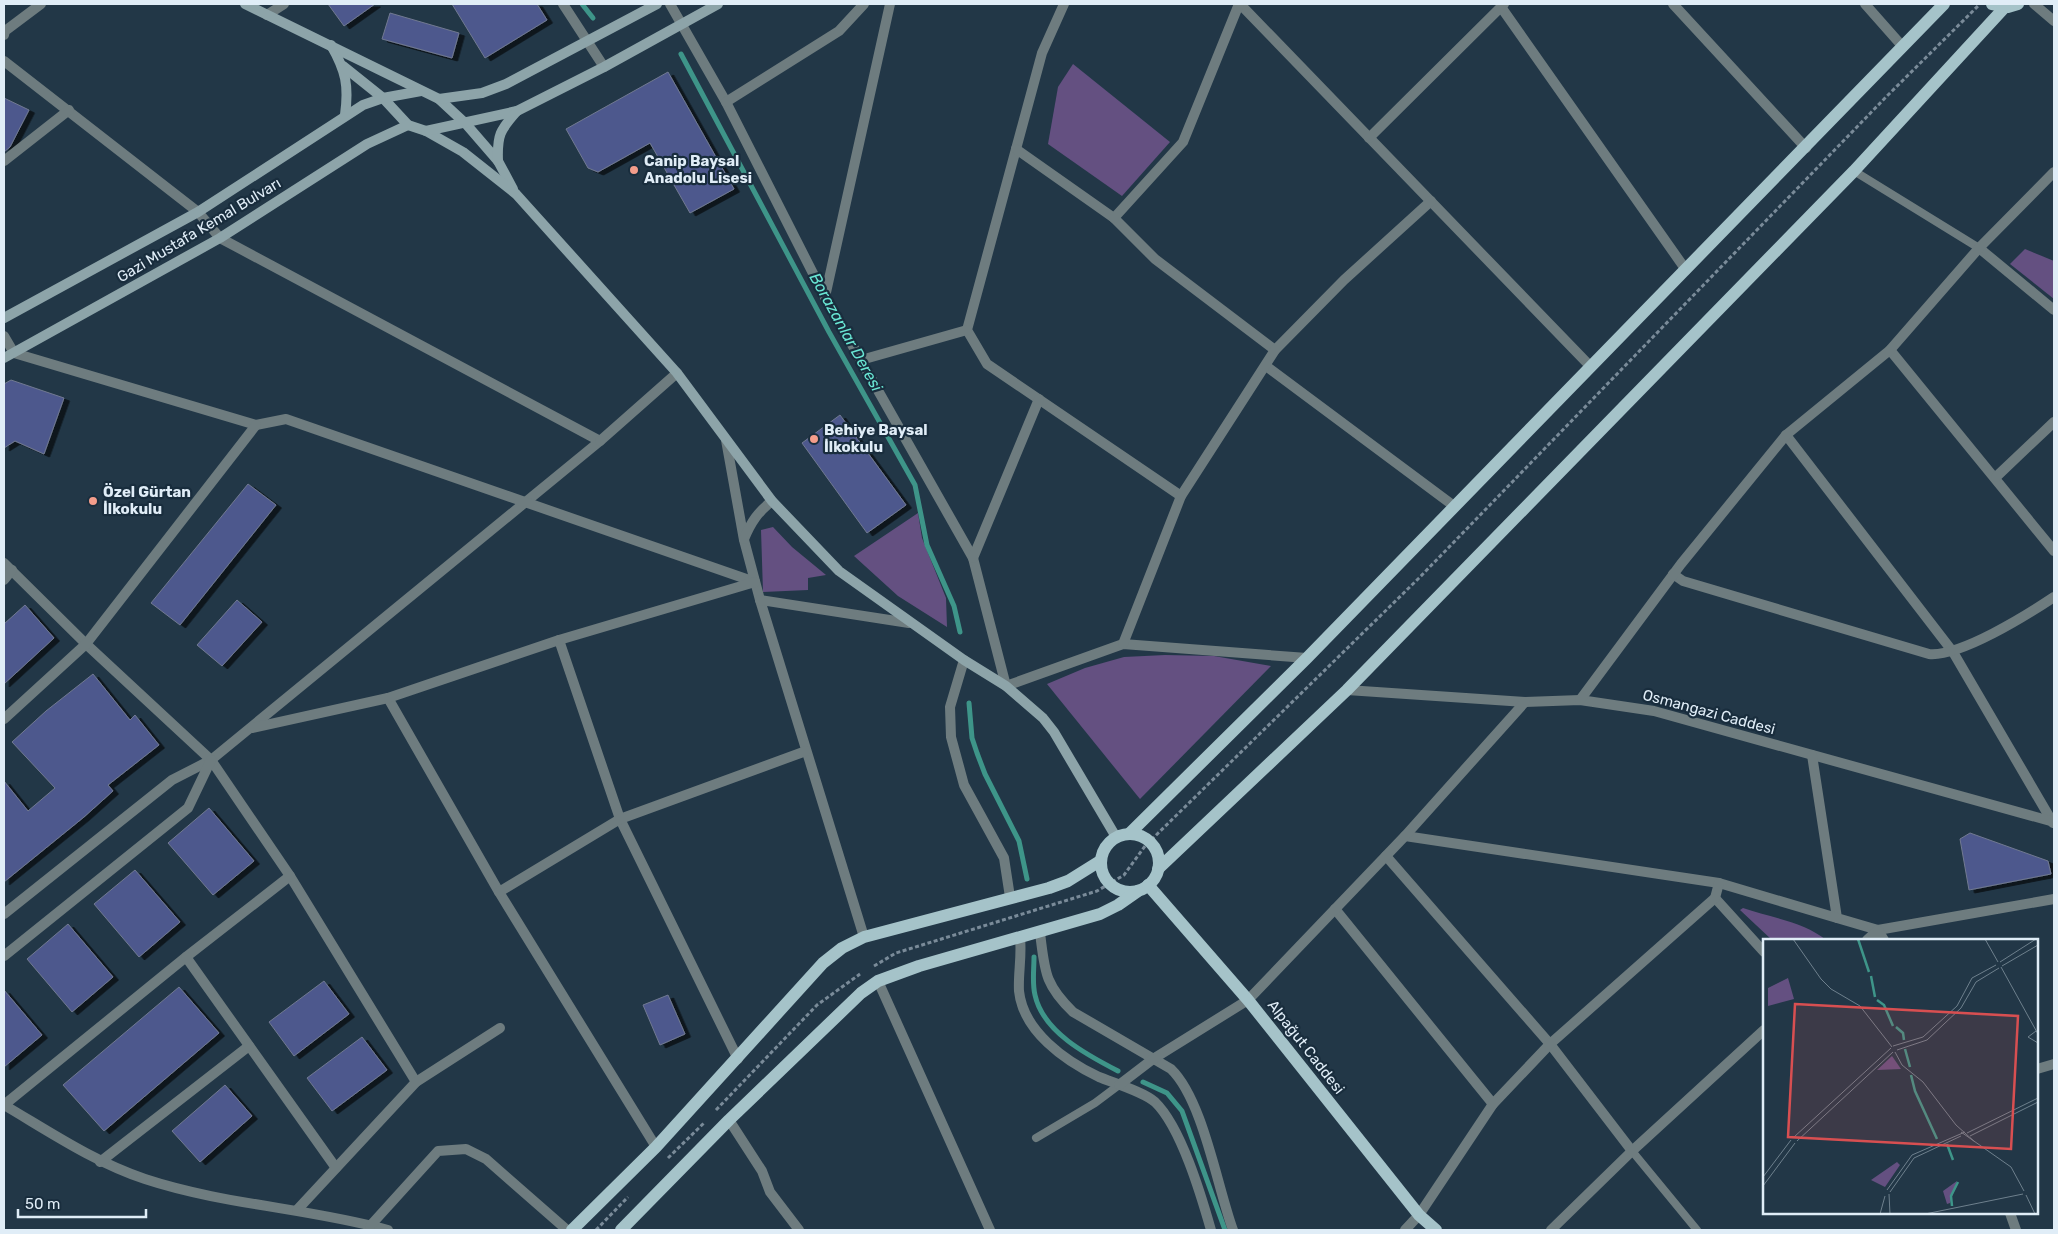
<svg xmlns="http://www.w3.org/2000/svg" width="2058" height="1234" viewBox="0 0 2058 1234" font-family="Rubik,sans-serif">
  <defs>
    <filter id="shadow"><feDropShadow dx="5.5" dy="3" stdDeviation="0" flood-color="#0009"/></filter>
  </defs>
  <rect width="100%" height="100%" fill="#223747"/>
  <!-- green -->
  <g fill="#645081">
    <path d="M1073,64L1170,142L1122,196L1048,144L1058,87Z"/>
    <path d="M2025,249L2054,261V299L2010,264Z"/>
    <path d="M918,513L922,538L946,598L947,627L898,596L854,556Z"/>
    <path d="M773,527L792,547L826,575L808,578V590L763,592L761,530Z"/>
    <path d="M1165,655L1214,656L1271,666L1140,799L1047,684L1085,668L1124,657Z"/>
    <path d="M1743,908C1769,917 1805,922 1826,940H1772L1740,910Z"/>
  </g>
  <g fill="none" stroke-linecap="round" stroke-linejoin="round">
    <!-- stream -->
    <g stroke="#3e9589" stroke-width="5">
      <path d="M582,4L593,18"/>
      <path d="M681,54L829,332L915,485L927,545L954,606L960,632"/>
      <path d="M969,703L972,738L977,753L985,774L1019,841L1027,879"/>
      <path d="M1034,957C1034,970 1032,983 1035,995C1043,1032 1087,1055 1118,1071"/>
      <path d="M1143,1082L1167,1093L1182,1111L1225,1230"/>
    </g>
  </g>
  <!-- building -->
  <g fill="#4d598d" stroke="#717991" filter="url(#shadow)">
    <path d="M328,4H375L344,26Z"/>
    <path d="M452,4H537L547,20L485,58Z"/>
    <path d="M390,13L459,33L452,58L382,39Z"/>
    <path d="M668,72L734,189L690,213L650,143L598,172L588,168L566,129Z"/>
    <path d="M4,98L29,110L10,147L4,152Z"/>
    <path d="M11,380L64,398L44,454L15,441L4,448V384Z"/>
    <path d="M840,415L906,505L867,533L802,443Z"/>
    <path d="M248,484L276,505L180,625L151,603Z"/>
    <path d="M237,600L262,622L222,666L197,645Z"/>
    <path d="M25,605L54,638L4,684V624Z"/>
    <path d="M93,674L130,720L135,715L159,745L108,785L113,791L84,817L4,882V781L28,811L55,788L12,742L46,711Z"/>
    <path d="M209,808L254,861L213,895L168,843Z"/>
    <path d="M1970,833L2048,861L2051,874L1969,890L1960,839Z"/>
    <path d="M135,870L180,922L139,957L94,904Z"/>
    <path d="M68,924L113,977L72,1012L27,959Z"/>
    <path d="M324,981L349,1014L294,1056L269,1022Z"/>
    <path d="M179,987L219,1033L104,1131L63,1085Z"/>
    <path d="M4,990L42,1035L4,1067Z"/>
    <path d="M668,995L685,1034L660,1045L643,1005Z"/>
    <path d="M362,1037L387,1070L332,1111L307,1078Z"/>
    <path d="M225,1085L252,1116L200,1162L172,1131Z"/>
  </g>
  <g fill="none" stroke-linecap="round" stroke-linejoin="round">
    <!-- path -->
    <g stroke="#7a8b99" stroke-width="3" stroke-dasharray="4 2.5" stroke-linecap="butt">
      <path d="M874,966L896,953L1097,891L1124,875L1145,846L1419,578L1887,96L1978,6"/>
      <path d="M716,1110L817,1005L860,974"/>
      <path d="M668,1158L705,1122"/>
      <path d="M596,1230L628,1197"/>
    </g>
    <!-- service -->
    <g stroke="#6e7c7f" stroke-width="8">
      <path d="M1854,171L1979,248"/>
      <path d="M1036,1138L1095,1103L1119,1085"/>
      <path d="M1632,1151L1697,1230"/>
    </g>
    <!-- minor -->
    <g stroke="#6e7c7f" stroke-width="10">
      <path d="M563,4L604,67"/>
      <path d="M670,4L726,102L825,297L973,558L1006,686L1123,644L1307,658"/>
      <path d="M1064,4L1042,53L967,330L987,364L1181,496"/>
      <path d="M1240,4L1591,367"/>
      <path d="M1673,4L1806,148"/>
      <path d="M1865,4L1903,47"/>
      <path d="M2034,4L2054,21"/>
      <path d="M1501,7L1686,270"/>
      <path d="M267,15L284,4"/>
      <path d="M4,35L5,31L41,4"/>
      <path d="M4,61L198,212L220,238L600,441L211,760L172,780L4,914"/>
      <path d="M726,102L839,31L864,4"/>
      <path d="M1369,138L1504,4"/>
      <path d="M1016,149L1114,218L1155,259L1275,350"/>
      <path d="M4,161L69,110"/>
      <path d="M1114,218L1183,142L1239,4"/>
      <path d="M1979,248L2054,310"/>
      <path d="M825,297L890,4"/>
      <path d="M4,336L14,353L256,425L286,419L755,582"/>
      <path d="M1890,350L2054,551"/>
      <path d="M861,360L967,330"/>
      <path d="M1266,366L1454,506"/>
      <path d="M1786,435L1953,652L2053,823"/>
      <path d="M726,440L744,540L760,600L864,937"/>
      <path d="M600,441L677,373"/>
      <path d="M1996,477L2054,422"/>
      <path d="M744,539C751,522 758,512 772,501"/>
      <path d="M973,558L1039,399"/>
      <path d="M4,563L86,644L211,760L290,876L416,1082"/>
      <path d="M1673,574L1683,581L1929,654C1960,657 2027,615 2054,597"/>
      <path d="M4,580L12,570"/>
      <path d="M760,600L909,623"/>
      <path d="M559,640L620,819L738,1059"/>
      <path d="M1123,644L1181,496L1275,350L1344,280L1431,201"/>
      <path d="M964,660L950,707L951,737L964,785L1004,858L1010,897"/>
      <path d="M1347,690L1525,702L1580,700L1654,711L2054,822"/>
      <path d="M388,698L499,892L656,1147"/>
      <path d="M1580,700L1681,564L1786,435L1890,350L1979,248L2054,172"/>
      <path d="M4,719L86,644L256,425"/>
      <path d="M252,728L388,698L559,640L755,582"/>
      <path d="M1812,755L1837,918L1878,930L2054,899"/>
      <path d="M1405,836L1719,883L1837,918"/>
      <path d="M1386,856L1550,1044L1632,1151"/>
      <path d="M290,876L186,957L4,1105C50,1132 94,1162 145,1179C224,1205 308,1208 388,1230"/>
      <path d="M499,892L620,819L806,751"/>
      <path d="M1715,898L1764,952"/>
      <path d="M1335,909L1493,1104"/>
      <path d="M1040,933C1045,971 1044,984 1073,1012L1171,1069C1203,1100 1217,1186 1233,1230"/>
      <path d="M1020,938C1022,956 1018,974 1019,991C1023,1031 1065,1061 1099,1077C1114,1083 1144,1092 1155,1102C1181,1127 1201,1195 1211,1230"/>
      <path d="M1867,940L1878,930L1884,940"/>
      <path d="M4,956L188,808L211,760"/>
      <path d="M186,957L336,1168"/>
      <path d="M878,981L990,1230"/>
      <path d="M2037,1069L2054,1064"/>
      <path d="M1119,1085L1153,1059L1248,1000L1405,836L1525,702"/>
      <path d="M729,1120L762,1171L770,1192L799,1230"/>
      <path d="M100,1162L249,1046"/>
      <path d="M297,1210L416,1082L500,1028"/>
      <path d="M2010,1213L2016,1230"/>
      <path d="M370,1226L438,1151L466,1149L486,1159L567,1230"/>
      <path d="M1405,1230L1419,1215L1493,1104L1550,1044L1715,898L1719,883"/>
      <path d="M1551,1230L1632,1151L1764,1030"/>
    </g>
    <!-- secondary -->
    <g stroke="#8da4a9" stroke-width="10">
      <path d="M245,4L439,99L466,124L498,161L513,189"/>
      <path d="M331,45C346,71 349,86 345,115"/>
      <path d="M343,66L383,98L408,125L426,131L463,152L516,194L677,373L772,501L839,571L964,660L1006,686L1043,718L1054,732L1116,837"/>
      <path d="M439,99L482,93L506,84L657,4"/>
      <path d="M426,131L517,111L604,67L718,4"/>
      <path d="M498,161C497,135 500,130 517,111"/>
      <path d="M4,318L198,212L363,105L383,98L421,91"/>
      <path d="M4,358L220,238L367,144L408,125"/>
    </g>
    <!-- primary -->
    <g stroke="#a5c3c9" stroke-width="12">
      <path d="M1992,4L2008,7L2018,4"/>
      <path d="M1129,834L1307,658L1944,4"/>
      <circle cx="1130" cy="863" r="29"/>
      <path d="M1158,869L1347,690L1854,171L2005,7"/>
      <path d="M1148,885L1248,1000L1419,1215L1436,1230"/>
      <path d="M572,1230L656,1147L823,963L842,948L864,937L1049,888L1068,881L1100,861"/>
      <path d="M621,1230L729,1120L861,993L878,981L919,966L1100,914L1118,905L1138,891"/>
    </g>
  </g>
  <!-- markers -->
  <g fill="#f49d8b" stroke="#192d3d" stroke-width="2">
    <circle cx="634" cy="170" r="5"/>
    <circle cx="814" cy="439" r="5"/>
    <circle cx="93" cy="501" r="5"/>
  </g>
  <g text-anchor="middle" dominant-baseline="central" stroke-width="4.5" stroke-linejoin="round" paint-order="stroke">
    <!-- poi labels -->
    <g font-size="15" font-weight="bold" fill="#e0edf7" stroke="#192d3d" text-anchor="start">
      <text x="644" y="161">Canip Baysal<tspan x="644" dy="17">Anadolu Lisesi</tspan></text>
      <text x="824" y="430">Behiye Baysal<tspan x="824" dy="17">İlkokulu</tspan></text>
      <text x="103" y="492">Özel Gürtan<tspan x="103" dy="17">İlkokulu</tspan></text>
    </g>
    <!-- street labels -->
    <g font-size="15" fill="#e0edf7" stroke="#192d3d">
      <text transform="translate(199 230) rotate(-31)">Gazi Mustafa Kemal Bulvarı</text>
      <text transform="translate(1709 712) rotate(15)">Osmangazi Caddesi</text>
      <text transform="translate(1306 1047) rotate(52)">Alpağut Caddesi</text>
    </g>
    <!-- water labels -->
    <g font-size="16" font-style="italic" fill="#69e6d4" stroke="#192d3d">
      <text transform="translate(846 332) rotate(61)">Borazanlar Deresi</text>
    </g>
  </g>
  <!-- overview -->
  <g transform="translate(1763 939)">
    <rect width="275" height="275" fill="#223747"/>
    <path d="M25,39L31,60L5,67V49ZM129,117L138,130L114,131ZM134,223L137,226L122,248L108,241ZM194,242L187,264L184,265L180,252Z" fill="#645081"/>
    <path fill="none" stroke="#3e9589" stroke-width="2.5" d="M95,0L106,33M108,37L112,58M114,61L121,66L130,87M133,88L140,94L141,101M142,110L147,128M148,136L152,152L174,200M184,205L190,221M189,267L188,257L195,243"/>
    <path fill="none" stroke="#6e808d" stroke-width="1" d="M30,0L58,40L68,50L97,67L129,108M222,0L235,23M237,23L273,0M239,27L275,6M238,28L275,95M273,92L265,98L275,104M130,107L160,98L194,67L209,39L233,26M134,111L164,101L198,69L213,43L236,29M132,113L139,126L160,143L193,186L212,203M198,193L248,228L261,252M204,194L275,159M207,197L275,163M31,198L128,109M34,202L130,113M0,238L28,201M0,247L32,204M124,251L149,216L202,193M127,253L151,219L198,197M126,255L127,275M263,256L272,275M117,275L122,257M162,275L260,255"/>
    <path fill="#d84f51" fill-opacity="0.15" stroke="#d84f51" stroke-width="2.5" d="M32,65L255,77L248,210L25,198Z"/>
    <rect width="275" height="275" fill="none" stroke="#e0edf7" stroke-width="2.5"/>
  </g>
  <!-- border -->
  <rect width="2058" height="1234" fill="none" stroke="#e0edf7" stroke-width="10"/>
  <!-- scale -->
  <path d="M18 1209v8h128v-8" fill="none" stroke="#e0edf7" stroke-width="2.5"/>
  <text x="25" y="1209" font-size="15" fill="#e0edf7" stroke="#192d3d" stroke-width="4" paint-order="stroke">50 m</text>
</svg>
